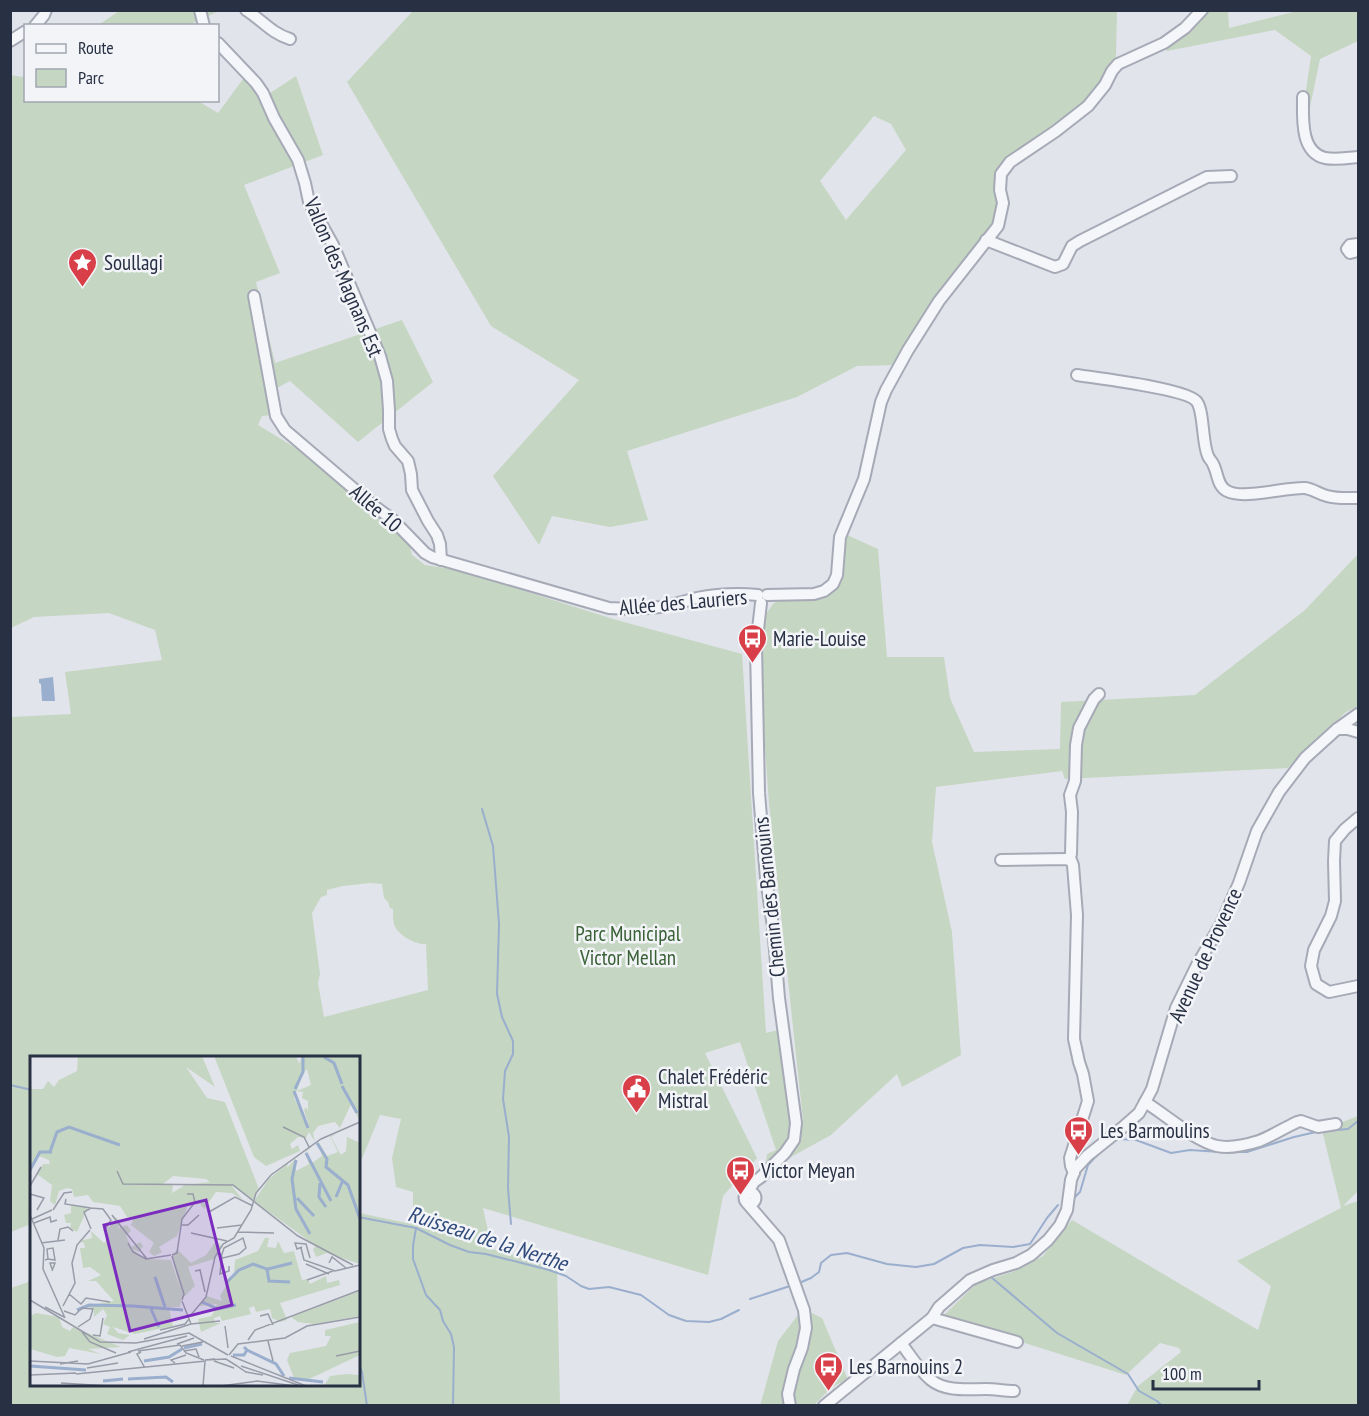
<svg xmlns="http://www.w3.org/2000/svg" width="1369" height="1416" viewBox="0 0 1369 1416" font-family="'PT Sans Narrow',sans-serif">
  <rect width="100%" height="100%" fill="#e2e4eb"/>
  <!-- green -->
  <g fill="#c5d6c2" fill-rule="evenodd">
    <path d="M119,11H219L189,25L97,26Z"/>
    <path d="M411,11H1117L1116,57L1088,102L1005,161L999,201L994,219L985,235L895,365L857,366L797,397L627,451L648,520L610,527L552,516L539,545L493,476L579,380L491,326L347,82L412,12ZM874,116L891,124L906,150L846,220L820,181Z"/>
    <path d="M1197,11H1228L1229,28L1297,11H1358V41L1320,59L1310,107L1304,104L1311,56L1275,30L1167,51L1164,38Z"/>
    <path d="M249,71L267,95L296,76L323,155L244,185L280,273L256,282L275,363L402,320L433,382L358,442L290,381L277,388L280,414L262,416L258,425L299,450L409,542L412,555L425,565L458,570L613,619L742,654L766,1033L778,1030L792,1117L790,1134L782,1150L768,1165L766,1162L767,1154L776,1150L740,1042L705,1053L757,1158L723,1196L708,1275L483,1208L492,1249L557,1266L560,1405H11V1288L31,1281L32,1384H358L359,1213L417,1225L420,1210L413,1207V1192L396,1187L392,1158L401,1119L380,1115L359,1166L358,1058H32L31,1224L11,1232V717L71,714L65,672L162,660L155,630L109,613L34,617L11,628L10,75L23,77L25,75L26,100L198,101L218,113ZM370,883L382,884L384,898L388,902L390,908L393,909C393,914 393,920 394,924C397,935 416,945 426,944L428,990L324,1017L318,983L320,974L312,913L321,897L327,895V890L343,886Z"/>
    <path d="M845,534L878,549L887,657H944L950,698L974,752L1060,749L1061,702L1195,695L1305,610L1358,554V706L1346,712L1288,768L1065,779L1062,771L936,787L932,842L952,932L961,1055L902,1087L897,1074L831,1135L780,1163L796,1144L803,1120L769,803L760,681L763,618L774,603L784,599L820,598L835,588Z"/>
    <path d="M1358,1116V1191L1343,1206L1358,1201V1405H1127L1138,1386L1181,1352L1179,1348L1160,1343L1126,1375L942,1317L976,1284L1012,1272L1043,1256L1072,1220L1258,1330L1271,1286L1237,1261L1341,1208L1322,1130Z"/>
    <path d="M808,1311L822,1318L848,1380C845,1382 842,1382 838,1384C829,1388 821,1399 814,1405H798L792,1397Z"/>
    <path d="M798,1315L801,1316L802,1334L783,1405L760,1406L778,1341Z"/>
  </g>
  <!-- water -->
  <path fill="#9aaecd" d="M53,677L55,701H42L41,684L39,683V679Z"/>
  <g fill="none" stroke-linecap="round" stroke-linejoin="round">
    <!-- stream -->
    <g stroke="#9aaecd" stroke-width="2">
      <path d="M482,809L493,846L499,924L497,994L502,1017L513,1041V1054L505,1071L503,1099L509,1137L508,1188L511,1224"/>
      <path d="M10,1085L32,1090"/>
      <path d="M1110,1144L1118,1139L1136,1140L1171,1153L1190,1150L1220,1152H1247L1294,1137L1316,1132L1348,1129L1358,1121"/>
      <path d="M1073,1199L1080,1192L1088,1165L1099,1153"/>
      <path d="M358,1217L416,1228L450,1245L469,1252L486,1254L549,1270L566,1276L581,1286L589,1289L609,1287L641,1295L669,1315L686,1321L709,1322L721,1319L739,1310"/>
      <path d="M416,1228L413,1246V1259L426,1295L440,1310L443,1321L451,1334L454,1347L453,1406"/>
      <path d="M991,1277L1057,1333L1128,1374L1139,1391L1157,1401L1162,1406"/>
      <path d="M799,1283L811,1278L819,1272L821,1263L831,1255L847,1253L887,1264L916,1267L934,1264L963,1248L980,1245L1013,1247L1030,1244L1047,1218L1058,1205"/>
      <path d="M750,1299L790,1286"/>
      <path d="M358,1361L362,1372L367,1406"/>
    </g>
    <defs>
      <g id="minor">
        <path d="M200,10L204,26"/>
        <path d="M246,10C262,20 271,33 290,39"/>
        <path d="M35,26L44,15L46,10"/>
        <path d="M10,41L26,31"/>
        <path d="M218,43L256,83L263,93L274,118L298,160L305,183L309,202L333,245L380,356L387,381L389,410V429L392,439L395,446L408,461L411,474L412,490L428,521L437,535L440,544L441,560"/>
        <path d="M1303,97C1303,118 1300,152 1325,158C1336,160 1348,158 1358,157"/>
        <path d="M986,240L1055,267L1063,264L1072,246L1080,241L1207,177L1231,176"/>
        <path d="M1358,244L1350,245L1347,249L1350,253L1358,251"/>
        <path d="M254,296L276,416L285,430L374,506L392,519L425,553L432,557L609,608C626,609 643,609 660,607C673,605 685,601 697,598C717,594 737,593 758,595"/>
        <path d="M1077,375C1096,378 1189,389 1197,402C1204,412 1202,443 1208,456C1209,459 1212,461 1213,464C1218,473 1217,486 1227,491C1243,500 1286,487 1305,488C1313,489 1319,494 1327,496C1337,499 1348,498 1358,498"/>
        <path d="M767,595L814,594L824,591L833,584L837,575L840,537L864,479L881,402L886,390L908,350L939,301L998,226L1003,203L1000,190L1001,174L1010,162L1056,131L1088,106L1105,85L1112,71L1118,64L1164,43L1185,28L1202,10"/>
        <path d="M1337,729H1348L1358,732"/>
        <path d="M1358,818L1345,829L1335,841L1334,861L1335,901L1331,916L1314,950L1311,966L1316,984L1329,992L1358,986"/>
        <path d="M1001,860L1068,859L1071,860L1073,865L1077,915L1074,1039L1079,1062L1083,1074L1088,1101L1070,1158L1071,1166L1074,1173"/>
        <path d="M1069,860L1071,854L1072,812L1070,795L1075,781L1076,745L1079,728L1094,699L1099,694"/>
        <path d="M1145,1102C1166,1115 1195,1141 1217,1146C1231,1149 1246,1145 1259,1141C1272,1136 1284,1128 1297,1122L1301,1121L1318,1127L1336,1124"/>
        <circle cx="750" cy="1198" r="5.5"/>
        <path d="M747,1194L754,1182L761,1177L785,1153L794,1140L796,1123L779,998L773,927L766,878L759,793L756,647L761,603"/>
        <path d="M747,1203L779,1240L804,1310L806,1328L802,1348L794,1369L788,1394L790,1406"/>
        <path d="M932,1318L1017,1342"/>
        <path d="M901,1343C910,1355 919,1370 931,1380C946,1392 968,1389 986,1389C995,1389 1005,1391 1014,1391"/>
        <path d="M824,1406L932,1318L939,1307L970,1280L993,1270L1016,1263L1031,1255L1048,1240L1060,1225L1067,1210L1071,1180L1075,1169L1087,1156L1122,1128L1139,1113L1145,1102L1152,1089L1176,1008L1197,965L1221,924L1239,883L1257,831L1279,792L1305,758L1337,729L1358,714"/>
      </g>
    </defs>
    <!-- minor casing -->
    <use href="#minor" stroke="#a6aab6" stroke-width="14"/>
    <!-- minor -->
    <use href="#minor" stroke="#f5f6f9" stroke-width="10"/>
  </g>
  <!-- icons -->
  <defs>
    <symbol id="sight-pin" viewBox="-11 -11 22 30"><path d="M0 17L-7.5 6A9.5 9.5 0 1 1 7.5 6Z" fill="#d83f48" stroke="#f2f4f8"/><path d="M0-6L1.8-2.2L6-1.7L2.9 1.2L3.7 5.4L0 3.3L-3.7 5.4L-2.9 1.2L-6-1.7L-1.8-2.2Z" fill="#fff"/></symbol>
    <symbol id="bus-pin" viewBox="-11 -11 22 30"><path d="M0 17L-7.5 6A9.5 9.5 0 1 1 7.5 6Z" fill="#d83f48" stroke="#f2f4f8"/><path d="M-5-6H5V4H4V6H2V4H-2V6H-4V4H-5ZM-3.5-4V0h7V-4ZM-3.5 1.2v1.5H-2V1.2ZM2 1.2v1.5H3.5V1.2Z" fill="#fff"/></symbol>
    <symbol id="civic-pin" viewBox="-11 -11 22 30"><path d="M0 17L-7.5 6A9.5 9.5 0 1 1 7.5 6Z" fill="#d83f48" stroke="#f2f4f8"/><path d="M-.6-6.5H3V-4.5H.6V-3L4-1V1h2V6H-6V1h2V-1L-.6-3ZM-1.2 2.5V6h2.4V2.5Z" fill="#fff"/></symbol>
  </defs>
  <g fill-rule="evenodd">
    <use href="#sight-pin" x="66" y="246" width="33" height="45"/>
    <use href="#bus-pin" x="736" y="622" width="33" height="45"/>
    <use href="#civic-pin" x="620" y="1072" width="33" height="45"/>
    <use href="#bus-pin" x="1062" y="1114" width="33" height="45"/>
    <use href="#bus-pin" x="724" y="1154" width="33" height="45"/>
    <use href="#bus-pin" x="812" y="1350" width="33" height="45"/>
  </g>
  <g text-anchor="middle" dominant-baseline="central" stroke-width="5" stroke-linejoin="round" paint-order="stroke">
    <!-- poi labels -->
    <g font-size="21" fill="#283044" stroke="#f2f4f8" text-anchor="start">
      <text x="104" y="262">Soullagi</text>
      <text x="773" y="638">Marie-Louise</text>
      <text x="658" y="1076">Chalet Frédéric<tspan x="658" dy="24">Mistral</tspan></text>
      <text x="1100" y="1130">Les Barmoulins</text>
      <text x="761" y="1170">Victor Meyan</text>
      <text x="849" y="1366">Les Barnouins 2</text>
    </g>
    <!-- street labels -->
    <g font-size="21" fill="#283044" stroke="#f2f4f8">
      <text transform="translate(344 277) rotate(67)">Vallon des Magnans Est</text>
      <text transform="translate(376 508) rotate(41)">Allée 10</text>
      <text transform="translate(683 602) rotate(-5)">Allée des Lauriers</text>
      <text transform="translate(769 897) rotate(-96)">Chemin des Barnouins</text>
      <text transform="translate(1205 955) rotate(-65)">Avenue de Provence</text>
    </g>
    <!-- park labels -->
    <g font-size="21" fill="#396135" stroke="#f2f4f8">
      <text x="628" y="933">Parc Municipal<tspan x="628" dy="24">Victor Mellan</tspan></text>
    </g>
    <!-- water labels -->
    <g font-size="22" font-style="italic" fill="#2f4a7b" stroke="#f2f4f8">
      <text transform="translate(488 1238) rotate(18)">Ruisseau de la Nerthe</text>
    </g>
  </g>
  <!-- overview -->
  <g transform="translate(30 1056)">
    <rect width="330" height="330" fill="#e2e4eb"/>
    <path d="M48,0H172L185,31L156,11L177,42L195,46L229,133L223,144L201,129L213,144L202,137L186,136L174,153L170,148L158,149L147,180L129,191L132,196L124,200L119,196L124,187L101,169L104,162L97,161L90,150L63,146L58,139L44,141L42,133L37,132L29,135L25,149L20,145L22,129L7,118L13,108H20L19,104L9,100L0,115V33H13L18,25L24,31L29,24L47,15ZM143,120L176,123L180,126L155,129L142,137L143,129L133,128ZM184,0H266L269,8L272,0H330V65L321,48L310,72L305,66L288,70L283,77L285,86L279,76L276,82L268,81L260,88L262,93L268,89L270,95L236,110L224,101ZM277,13L281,29L267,35L272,18ZM265,35L273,36L272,42L278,45V55L276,51L274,54L279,70L264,42ZM306,78L301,81L311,99L316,95L317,81L330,87V208L297,197L286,201L283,193L286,190L224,145L239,123L258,107L257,112L266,102V115L279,108L275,96L285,87L276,96L279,104L282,107L292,100L288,85L297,100L308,96L300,80ZM41,149L58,151L47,176L40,172L41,167H36L34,159L41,157ZM81,159L91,165L88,172L97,169L101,175L96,179L101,191L110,186L113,190L109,196L102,193L116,203L141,204L150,232L142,201L147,193L161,207L176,199L186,185L192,191L184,203L158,211L165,230L153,242L146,235L152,241L150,251H133L139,253L143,270L105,278L83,271L88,277L100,279L93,284L77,278L80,271L73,268L77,259L73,253L64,261V253L54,250L84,245L66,225H58L71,219L60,211L53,212L50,192H55L54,187L49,185L62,182L61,175L74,187L77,184L75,175L85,165ZM235,182H239L237,191L246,192L248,185L254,197L264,195L272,224L278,223L280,228L296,220L297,227L309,224L310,229L250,247L257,264L250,266L242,262L240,253L226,256L224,250L219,252L221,258L192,265L190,260L184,262L185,267H191L171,276L168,263L182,260L187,248L169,250L177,240L192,245L190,240L204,217L205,204L228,195ZM330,235V260L284,268L268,266L261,261ZM6,257L29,261L32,271L40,275L43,271L91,291L58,293L71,298L39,292L35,300L27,301L0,293V260ZM330,266V299L277,324L264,322L257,304L260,297L296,290L301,280H295V274ZM317,318L329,319L330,330H294L300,320Z" fill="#c5d6c2" fill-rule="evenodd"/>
    <path fill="none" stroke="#9aaecd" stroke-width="3" d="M294,1L304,7L312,28M312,30L327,57M265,33L273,16V0M264,35L278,72M287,87L297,103L296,111L318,129L330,163M20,96L27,76L39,71L90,89M276,97L301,145M266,104L262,123L266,153L280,178M0,114L10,96H22M290,127L289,141L296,151M306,141L313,124M267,142L284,160M238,213L262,207M125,221L135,251M196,227L209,214L223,208L237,213L239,225L260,226M172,246L188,253L206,249M103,250L153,254M121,253L129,271M47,254L59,249L103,250M154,292L172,288M217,294L246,308L254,320M203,299H214L217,294L214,291M114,305L139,301L152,293M0,310L56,314M259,322L293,326M98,323L136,321L143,326M73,325L93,323"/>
    <path fill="none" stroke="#989ca8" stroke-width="1.5" d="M253,71L274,81L279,91M87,115L93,128L203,129L268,180L323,209M0,130L11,111M0,138L14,142L7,154M36,143L35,148L61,152M23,154L34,137L42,136M179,156L205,141L223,150M0,159L14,192L13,213L35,262M82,159L117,203M2,163L22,154M4,167L20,161L21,166L27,164M152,169H158L169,159M187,172L212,169M61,173L54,156L61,152L73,153L81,164L74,175M208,176L244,177M161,177L197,185M28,184L30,173L38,171L43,175M11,187L35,184M98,187L103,196L116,203L141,199M272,191L267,193L265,187L276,188L280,202M271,192L274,204L305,215L330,209M188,197L193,202L209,198L216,192L213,182L194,192L191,201M142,199L147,197L152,163L165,146L163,138H157M142,200L154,238L152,244M192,201L190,218L199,215V210M15,204L18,203L17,193L23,192L25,204L18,203M299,207L302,201L316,212M276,208L299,218M22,215L25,207H20L22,213M165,215L170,214L175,236M277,224L303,215M39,238L51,248L56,242L80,246M0,244L70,286L106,287L159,277L198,299M33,250L45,227L42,207L47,189L60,174M15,251L34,261M34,255L45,259L52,252L63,253L60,263L48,271M160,260L176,241L185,201L193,188L204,182L221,154L226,137L241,119L291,83L330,66M230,260L238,258L243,269M161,268L190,265M195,270L198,292M130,274L155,268L159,263M52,276L60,286L86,297M63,279L70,280L73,262M114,283L161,268L152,245M218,284L225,274L330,234M238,285L243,305M147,288L164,282M152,290L173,286M108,295L150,289L156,297L174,304M154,295L166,293L169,301M98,296L157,280M111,296L107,298L115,312M199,299L208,288L255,282L277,270L330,261M201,300L276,330M306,300L330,295M185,303L175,304L196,303L207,310M0,305L58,308L101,296M184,305L204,312M145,307L141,304L156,299M30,308L48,305M204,308L216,316L233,319M211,310L271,330M57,312L88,307M46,318L176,305M0,319L46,317M31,327L78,330M173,330L175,305M191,330L227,325L265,330"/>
    <path fill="#7b2cbf" fill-opacity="0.15" stroke="#7b2cbf" stroke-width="3" d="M176,144L202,249L100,275L74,169Z"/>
    <rect width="330" height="330" fill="none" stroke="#283044" stroke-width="3"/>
  </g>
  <!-- border -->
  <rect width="1369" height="1416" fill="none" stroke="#283044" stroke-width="24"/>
  <!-- legend -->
  <rect x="24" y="24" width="195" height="78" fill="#f2f4f8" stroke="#a1a6b0" stroke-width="1.5"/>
  <rect x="36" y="44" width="30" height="9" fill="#f5f6f9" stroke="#a1a6b0" stroke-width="1.5"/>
  <text x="78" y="54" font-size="18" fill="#283044">Route</text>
  <rect x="36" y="69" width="30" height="18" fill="#c5d6c2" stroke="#a1a6b0" stroke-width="1.5"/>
  <text x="78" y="84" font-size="18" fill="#283044">Parc</text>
  <!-- scale -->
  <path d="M1153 1380v9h106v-9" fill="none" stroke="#283044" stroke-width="3"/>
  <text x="1162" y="1380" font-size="18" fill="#283044" stroke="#f2f4f8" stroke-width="4.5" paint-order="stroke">100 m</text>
</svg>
